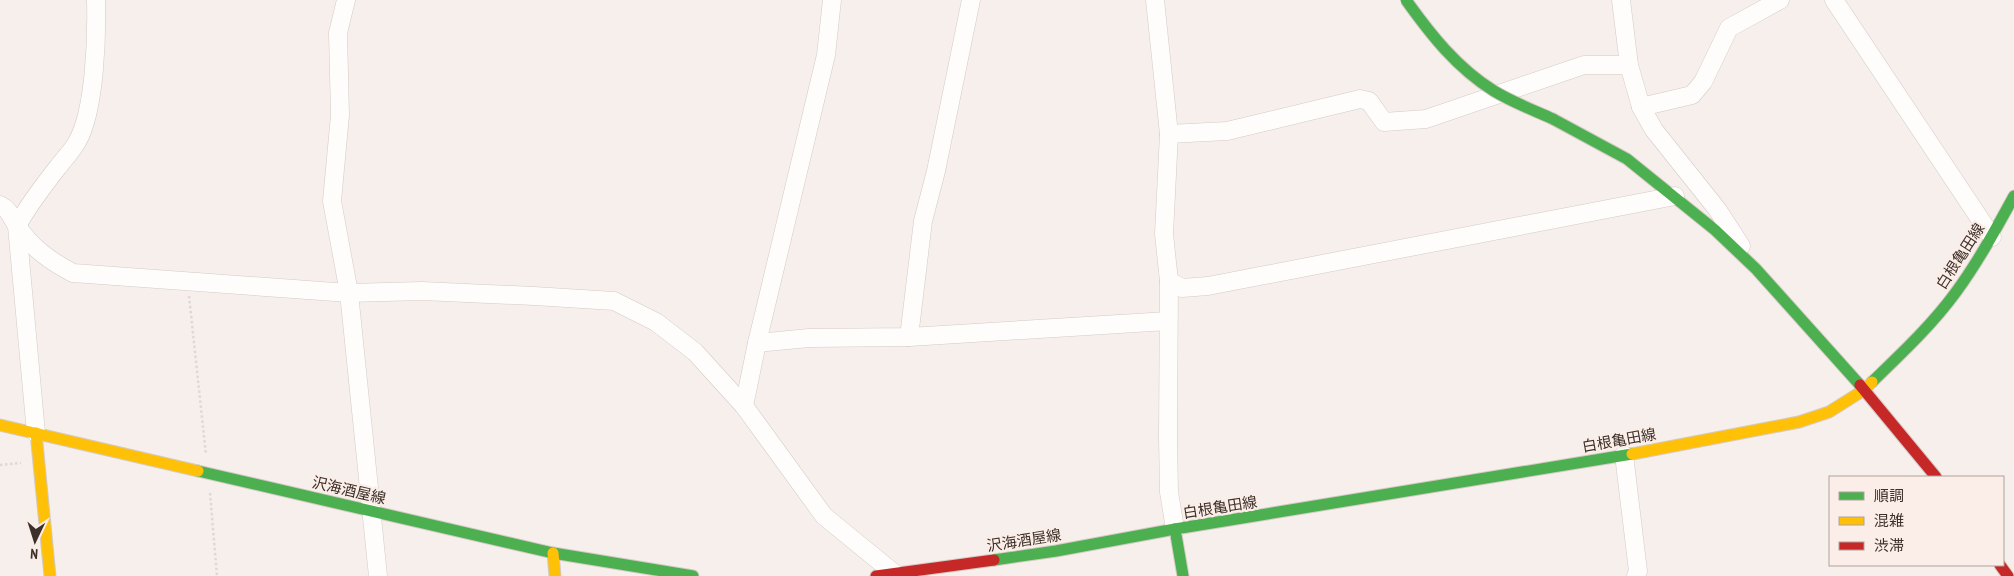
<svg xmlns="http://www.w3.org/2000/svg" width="2014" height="576" viewBox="0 0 2014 576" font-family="'PT Sans Narrow','Noto Sans JP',sans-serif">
  <rect width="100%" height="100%" fill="#f6efeb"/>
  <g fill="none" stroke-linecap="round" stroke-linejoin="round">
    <defs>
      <g id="street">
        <path d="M346,0L338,33L340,115L332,201L349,293L378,576"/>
        <path d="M1155,0L1169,134L1164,234L1169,281L1168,437L1169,492L1175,529"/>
        <path d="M1621,0L1629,65L1641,107L1654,130L1717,209L1741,246"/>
        <path d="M1834,0L1992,237"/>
        <path d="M1641,107L1692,95L1703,82L1729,28L1780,0"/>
        <path d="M1169,134L1227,131L1360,99L1369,101L1384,122L1426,119L1584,65H1629"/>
        <path d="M0,205C10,210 11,217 17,226C32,248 50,261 73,273L349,293L422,291L534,296L614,301L656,322L695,352L744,406L824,516L895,574"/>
        <path d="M1169,281L1182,288L1208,286L1675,196"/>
        <path d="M909,337L923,221L936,171L971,0"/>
        <path d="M757,343L809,338L909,337L1168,321"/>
        <path d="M744,406L757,343L826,55L832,0"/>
        <path d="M36,433L17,226C29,204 43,186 58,167C64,159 72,151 77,142C95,111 97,37 96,0"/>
        <path d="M1624,455L1638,571L1636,576"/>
      </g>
      <g id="fast">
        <path d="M1553,119L1627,159L1715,230L1756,269L1860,385"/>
        <path d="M1872,382C1901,354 1932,325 1956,292C1978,262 1996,229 2014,196"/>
        <path d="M198,471L553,553L693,576"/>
        <path d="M1175,529L1183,576"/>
        <path d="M994,560L1056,551L1175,529L1632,454"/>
      </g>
      <g id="slow">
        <path d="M0,425L198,471"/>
        <path d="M36,433L50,576"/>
        <path d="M1632,454L1799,422L1829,412L1864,390L1872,382"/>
        <path d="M553,553L555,576"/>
      </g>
      <g id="jam">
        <path d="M1860,385L1936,477"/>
        <path d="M2000,565L2008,576"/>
        <path d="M876,576L994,560"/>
      </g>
    </defs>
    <!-- street casing -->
    <use href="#street" stroke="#d4cac5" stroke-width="19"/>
    <!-- fast casing -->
    <use href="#fast" stroke="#d4cac5" stroke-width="13"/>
    <!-- slow casing -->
    <use href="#slow" stroke="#d4cac5" stroke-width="13"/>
    <!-- jam casing -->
    <use href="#jam" stroke="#d4cac5" stroke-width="13"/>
    <!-- path -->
    <g stroke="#dcdad9" stroke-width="2.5" stroke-dasharray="2.5 2.5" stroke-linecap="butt">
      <path d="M189,296L206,455"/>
      <path d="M0,465L21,463"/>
      <path d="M210,493L217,576"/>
    </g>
    <!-- street -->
    <use href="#street" stroke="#fefdfc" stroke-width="18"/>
    <!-- fast -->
    <use href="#fast" stroke="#4caf50" stroke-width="11"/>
    <!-- slow -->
    <use href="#slow" stroke="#ffc107" stroke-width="11"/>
    <!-- jam -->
    <use href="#jam" stroke="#c62828" stroke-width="11"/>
    <defs>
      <path id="fast-bridge" d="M1406,0C1431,35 1457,68 1494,91C1512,102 1533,110 1553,119"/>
    </defs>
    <!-- fast-bridge casing -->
    <use href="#fast-bridge" stroke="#d4cac5" stroke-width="13" stroke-linecap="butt"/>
    <!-- fast-bridge -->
    <use href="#fast-bridge" stroke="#4caf50" stroke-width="11"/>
  </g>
  <g text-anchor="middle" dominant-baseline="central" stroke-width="4.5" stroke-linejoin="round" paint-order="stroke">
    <!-- street labels -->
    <g font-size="15" fill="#3c302a" stroke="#fbede7">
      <text transform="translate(1960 256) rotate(-57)">白根亀田線</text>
      <text transform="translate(1619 440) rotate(-10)">白根亀田線</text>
      <text transform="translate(349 490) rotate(13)">沢海酒屋線</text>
      <text transform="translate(1220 507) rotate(-9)">白根亀田線</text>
      <text transform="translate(1024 540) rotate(-9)">沢海酒屋線</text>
    </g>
  </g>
  <!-- legend -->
  <rect x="1829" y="476" width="175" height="90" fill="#fbede7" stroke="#afa19b"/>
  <rect x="1839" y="492" width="25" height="8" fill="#4caf50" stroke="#afa19b"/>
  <text x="1874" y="501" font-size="15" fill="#3c302a">順調</text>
  <rect x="1839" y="517" width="25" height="8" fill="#ffc107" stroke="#afa19b"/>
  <text x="1874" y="526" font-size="15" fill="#3c302a">混雑</text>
  <rect x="1839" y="542" width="25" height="8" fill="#c62828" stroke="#afa19b"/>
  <text x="1874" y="551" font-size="15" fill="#3c302a">渋滞</text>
  <!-- north arrow -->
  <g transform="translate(35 541) rotate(184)" stroke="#fbede7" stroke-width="4" paint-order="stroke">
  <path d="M0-4L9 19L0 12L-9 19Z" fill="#3c302a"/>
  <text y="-8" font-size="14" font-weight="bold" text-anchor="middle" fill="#3c302a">N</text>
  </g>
</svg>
